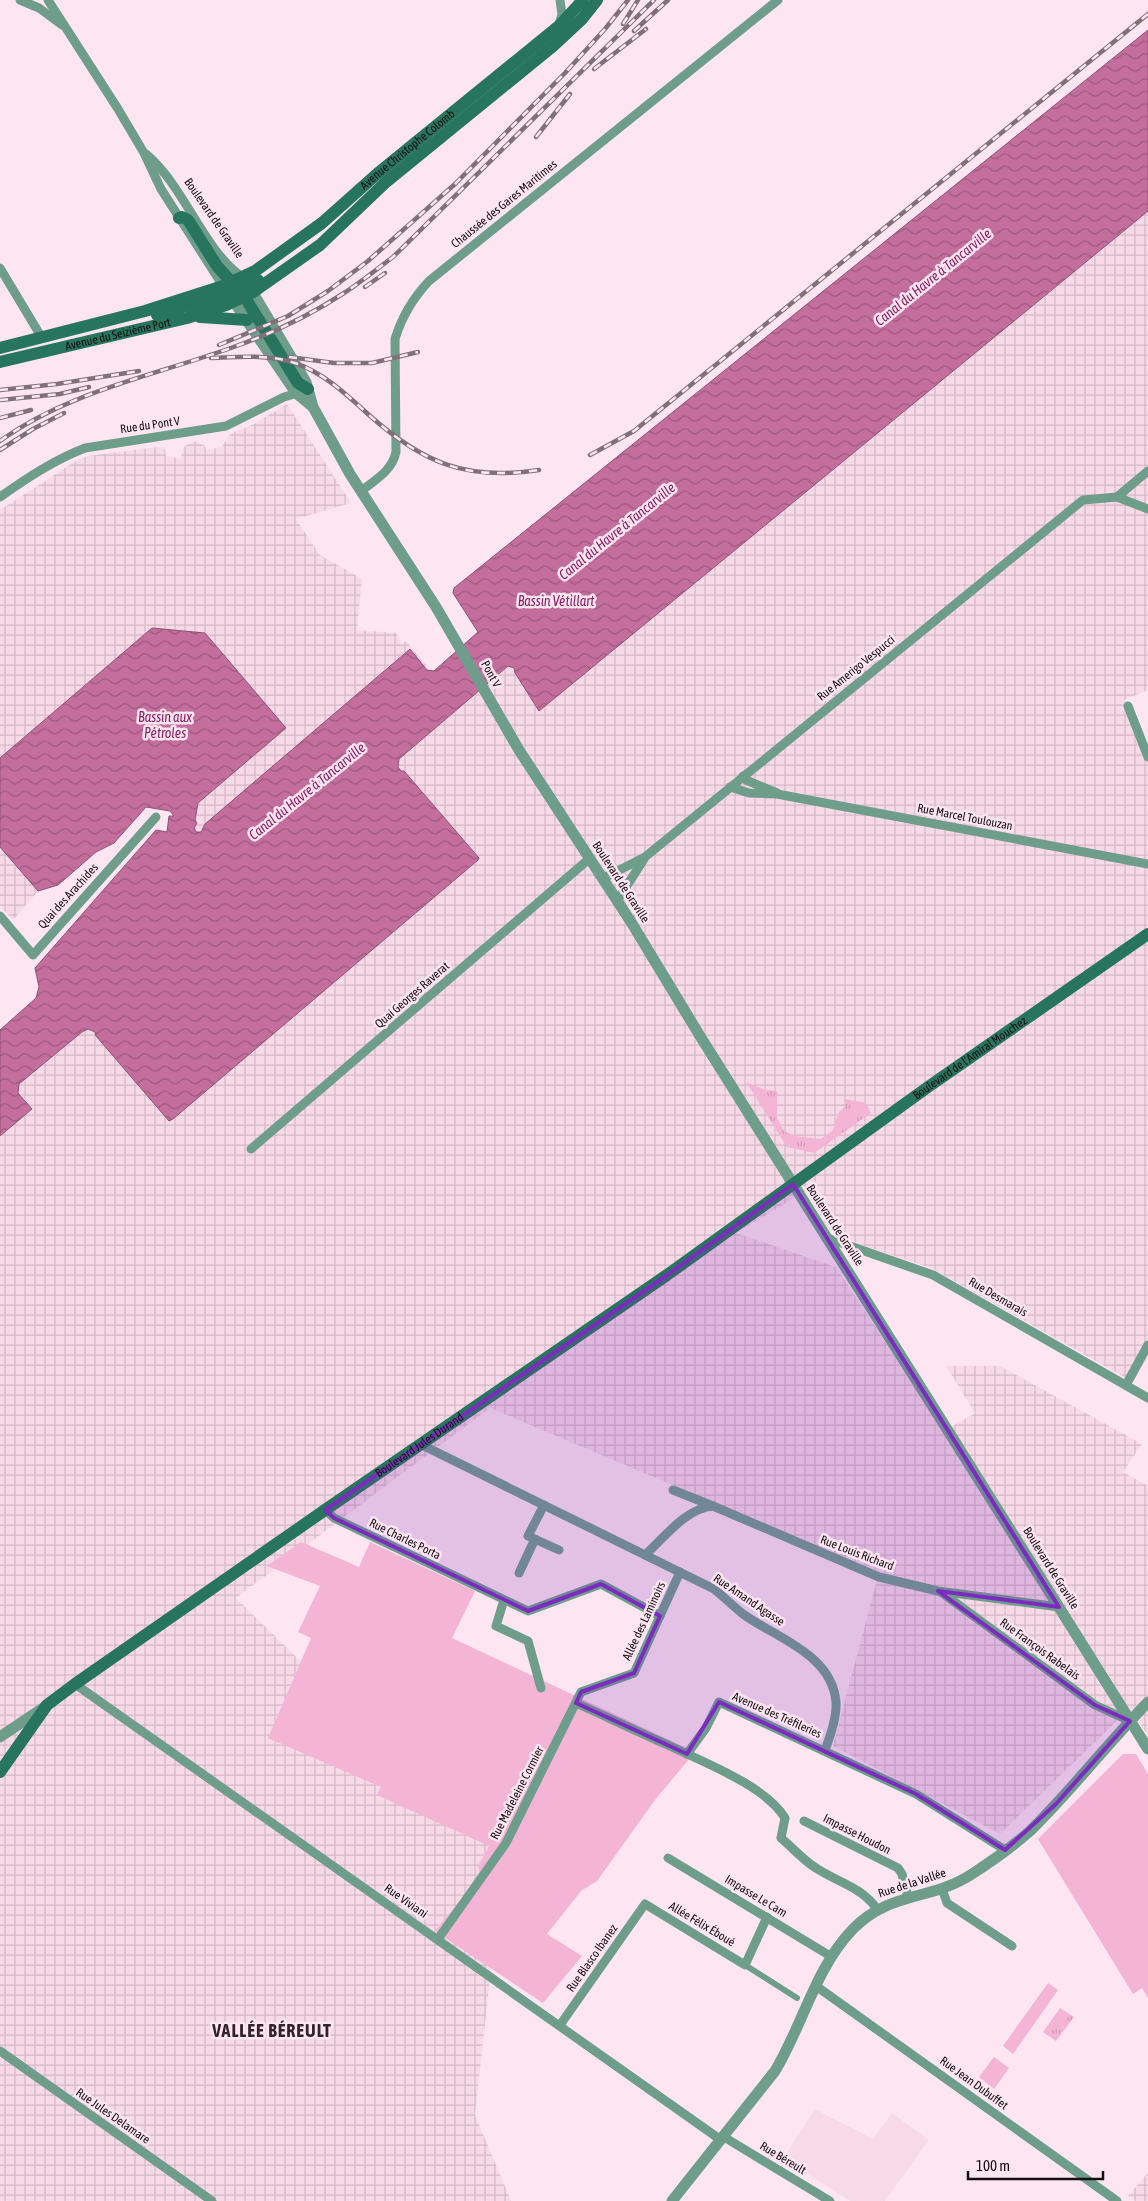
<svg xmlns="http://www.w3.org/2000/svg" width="1148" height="2201" viewBox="0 0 1148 2201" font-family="'Asap Condensed',sans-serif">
  <defs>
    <pattern id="industrial-grid" width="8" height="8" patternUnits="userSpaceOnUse" patternTransform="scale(1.25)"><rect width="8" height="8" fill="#f8d9e8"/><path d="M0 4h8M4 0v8" fill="none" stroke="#d4b9c6"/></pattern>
    <pattern id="grass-tufts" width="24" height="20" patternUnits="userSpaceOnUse" patternTransform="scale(1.25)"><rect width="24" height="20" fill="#f4b4d5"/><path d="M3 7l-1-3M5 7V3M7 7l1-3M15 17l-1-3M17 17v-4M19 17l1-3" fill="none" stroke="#d09ab6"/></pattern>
    <pattern id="water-waves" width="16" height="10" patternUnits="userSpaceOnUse" patternTransform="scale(1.25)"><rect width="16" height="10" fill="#c46e9d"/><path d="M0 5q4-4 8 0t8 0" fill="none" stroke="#9e597f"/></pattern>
  </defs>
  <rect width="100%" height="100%" fill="#fde6f1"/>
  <!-- built -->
  <path fill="#f8d9e8" d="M815,2109L873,2139L892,2113L929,2140L885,2201H851L783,2159Z"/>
  <!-- industrial -->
  <g fill="url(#industrial-grid)">
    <path d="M1148,211V690L1124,700L1148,757V1356L1133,1382L931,1268L849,1241L829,1230L806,1191L736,1233L836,1267L944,1431L975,1413L946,1366H1000L1142,1444L1123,1472L1148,1486V1736L1130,1708L1000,1834L833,1746L879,1572L490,1408L236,1598L503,1860L475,2115L511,2201H0V1136L32,1109L22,1095H19L18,1086L86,1029L92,1030L96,1034L479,858L404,771H401L397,767L399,759L508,666L514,668L515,674L539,711Z"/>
    <path d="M287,404L351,503L296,519L320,555L362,579L357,630L396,633L402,644L406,641L426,665L424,667L409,649L205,825L199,833L196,832L194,828L198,803L285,728L152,628L0,758V510L79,459L88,456L157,447L165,449L166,456L180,459L184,447L188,444L196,441L205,446L206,450L222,447L230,434L254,424Z"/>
    <path d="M0,847L38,891L13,920L0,906Z"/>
    <path d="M1148,2173V2201H1135L1128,2196Z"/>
  </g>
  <!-- grass -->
  <g fill="url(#grass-tufts)">
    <path d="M746,1082L766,1090L777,1091V1118L784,1131L795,1136L821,1139L832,1131L839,1112L845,1107V1099L866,1103L871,1113L814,1153L787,1147Z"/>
    <path d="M1060,2008L1074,2017L1056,2041L1043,2032Z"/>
  </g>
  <!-- pitch -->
  <g fill="#f4b4d5">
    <path d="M301,1542L359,1567L370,1542L475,1591L452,1638L695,1752L655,1800L597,1881L581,1891L547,1934L582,1956L543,2003L435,1931L480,1876L478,1866L489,1846L377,1795L381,1787L268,1738L311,1638L298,1632L320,1586L267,1566Z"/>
    <path d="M1123,1754H1136L1148,1774V1998L1142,1988L1133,1994L1038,1839Z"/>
    <path d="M1048,1983L1058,1990L1013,2054L1003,2046Z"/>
    <path d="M994,2057L1009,2068L994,2089L979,2077Z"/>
  </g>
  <!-- water -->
  <path fill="url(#water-waves)" stroke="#905273" d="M1148,30V211L539,711L515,673L514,668L508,666L399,759L398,767L401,771H404L479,858L478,860L173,1119L169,1121L96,1036L95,1032L88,1029L82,1032L19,1084L18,1093L32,1109L0,1136V1030L36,998L39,987L35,968L156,830L167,832L169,816H174L170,811L146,807L114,843L96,852L58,885L38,891L0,847V758L152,628L205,633L286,728L198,803L195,820L197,823L194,828L196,832H201L205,824L410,649L427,670L434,671L478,632L453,593L454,588Z"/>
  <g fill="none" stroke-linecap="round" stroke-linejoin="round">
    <!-- pedestrian -->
    <path stroke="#6f9d8c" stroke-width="6" d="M745,1965L797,1998"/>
    <!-- minor -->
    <g stroke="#6f9d8c" stroke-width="9">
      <path d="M20,0L39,8L62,25"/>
      <path d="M48,0L118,109L144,153L161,189L223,286"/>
      <path d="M559,24L562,15L560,0"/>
      <path d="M146,154C186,188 201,247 242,277"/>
      <path d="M0,268L42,338"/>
      <path d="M361,491C375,480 392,471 396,452L395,339C402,316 412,299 429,281L778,0"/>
      <path d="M0,497C27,478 54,460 85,448L226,426L284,397L301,392"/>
      <path d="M1117,497L1148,471"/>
      <path d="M1128,706L1148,757"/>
      <path d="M743,776L746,780L777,793"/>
      <path d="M730,787L749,793L777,794L1148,864"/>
      <path d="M602,879L645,857L1083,500L1117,497L1148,509"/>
      <path d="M617,901L644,859"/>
      <path d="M0,916L33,955L156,817"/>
      <path d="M251,1149L589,859"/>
      <path d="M827,1238L933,1275L1148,1398"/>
      <path d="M1126,1385L1148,1345"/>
      <path d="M420,1444L714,1589C724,1597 733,1606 743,1614C776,1638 832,1654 836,1702C837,1717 830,1737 825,1750"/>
      <path d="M673,1490L713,1506"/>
      <path d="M544,1505L528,1536L559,1550"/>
      <path d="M325,1510L334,1518L528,1611L601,1584L660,1616"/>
      <path d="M645,1555C664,1538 686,1508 713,1506L879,1577L938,1591L1059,1607"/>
      <path d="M519,1573L535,1539"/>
      <path d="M941,1592L1095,1705L1130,1721"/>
      <path d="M504,1600L496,1626L528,1641L541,1688"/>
      <path d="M75,1684L721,2140"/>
      <path d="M576,1703C607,1717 638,1732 670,1746C703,1762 766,1786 785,1818L781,1838C793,1848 804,1861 816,1868C837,1882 862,1887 877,1909"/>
      <path d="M687,1754L706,1728L719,1702L916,1794L1005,1850"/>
      <path d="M804,1821L898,1868L902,1874L908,1897"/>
      <path d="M668,1858L832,1957"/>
      <path d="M942,1889L947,1903L1012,1946"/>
      <path d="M438,1939L506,1843L581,1692L634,1673L680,1572"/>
      <path d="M816,1986L1117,2201"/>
      <path d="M560,2025L645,1904L745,1965L767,1917"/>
      <path d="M0,2051L212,2201"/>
      <path d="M724,2137L830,2201"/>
    </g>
    <!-- tertiary -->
    <g stroke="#6f9d8c" stroke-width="11">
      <path d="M249,286L306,382L313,407L350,474L436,607L519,750L631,922L700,1036L1148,1749"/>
      <path d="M230,296L296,393L313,407"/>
      <path d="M0,1737L46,1706"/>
      <path d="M672,2201L775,2071C803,2025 815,1968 853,1929C890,1891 931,1901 972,1874C992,1861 1012,1847 1030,1831C1072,1790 1107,1744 1148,1702"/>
    </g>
    <!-- secondary -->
    <g stroke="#28755e" stroke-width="12">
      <path d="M179,218L182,217L188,220L217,266L244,296L298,383L308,389"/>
      <path d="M157,315L228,293L258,280"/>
      <path d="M200,317L247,320"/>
      <path id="s1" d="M0,348L145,311L223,286L255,271L322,223L377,174L559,26L583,0"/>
      <path id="s2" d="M0,362L187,318L226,305L253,292L320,245L386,182L553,46L582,19L597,0"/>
      <path id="s3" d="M0,1772L47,1705L75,1684L325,1510L667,1275L928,1087L1148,934"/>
    </g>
    <defs>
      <g id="rail">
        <path d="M623,24L638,0"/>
        <path d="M634,31L668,0"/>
        <path d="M594,69L646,29"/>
        <path d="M536,137L570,94"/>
        <path d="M365,287L385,273"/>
        <path d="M219,345L288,316L328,291L368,261L455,184L565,73L605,29L628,0"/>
        <path d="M289,357L334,363H372L418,352"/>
        <path d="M211,358C238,357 269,354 295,363C324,373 347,395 369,415C423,463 466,481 539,470"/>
        <path d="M0,390L57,384L139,371"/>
        <path d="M0,400L60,394L89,387"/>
        <path d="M0,418L31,410"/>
        <path d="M0,441C71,390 158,375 239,345C275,332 312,314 344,293C361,282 377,269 393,257L654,0"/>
        <path d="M0,450L33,429L64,413"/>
        <path d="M590,455L634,431L1148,14"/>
      </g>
    </defs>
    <!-- rail casing -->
    <use href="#rail" stroke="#807178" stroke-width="4.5"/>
    <!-- rail -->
    <use href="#rail" stroke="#fde6f1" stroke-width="2.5" stroke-dasharray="8" stroke-linecap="butt"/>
  </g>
  <!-- marked area -->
  <path fill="#7b2cbf" fill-opacity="0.2" stroke="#7b2cbf" stroke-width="4" stroke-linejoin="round" d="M793,1184L1059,1607L938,1591L1095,1705L1130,1721L1056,1804L1005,1850L916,1794L719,1702L687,1754L576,1703L581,1692L634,1673L660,1616L601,1584L528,1611L334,1518L325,1510L667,1275Z"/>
  <g text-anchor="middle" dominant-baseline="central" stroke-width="5" stroke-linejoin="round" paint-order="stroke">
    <!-- street labels -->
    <g font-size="12" fill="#160f12" stroke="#fde6f1">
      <text stroke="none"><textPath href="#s1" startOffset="462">Avenue Christophe Colomb</textPath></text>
      <text transform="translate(504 204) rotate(-39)">Chaussée des Gares Maritimes</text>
      <text transform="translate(214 218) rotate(55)">Boulevard de Graville</text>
      <text stroke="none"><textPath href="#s2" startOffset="121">Avenue du Seizième Port</textPath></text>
      <text transform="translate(150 425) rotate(-8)">Rue du Pont V</text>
      <text transform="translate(856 668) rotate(-39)">Rue Amerigo Vespucci</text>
      <text transform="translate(491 674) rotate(61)">Pont V</text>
      <text transform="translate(965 817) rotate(11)">Rue Marcel Toulouzan</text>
      <text transform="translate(621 882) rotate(57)">Boulevard de Graville</text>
      <text transform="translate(68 896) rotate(-48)">Quai des Arachides</text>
      <text transform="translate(412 995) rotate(-41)">Quai Georges Raverat</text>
      <text stroke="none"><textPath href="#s3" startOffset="1209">Boulevard de l'Amiral Mouchez</textPath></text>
      <text transform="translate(835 1225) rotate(57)">Boulevard de Graville</text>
      <text transform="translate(998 1297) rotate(30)">Rue Desmarais</text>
      <text stroke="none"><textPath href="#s3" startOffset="536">Boulevard Jules Durand</textPath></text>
      <text transform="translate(405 1539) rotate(26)">Rue Charles Porta</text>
      <text transform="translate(857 1553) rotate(21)">Rue Louis Richard</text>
      <text transform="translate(1051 1568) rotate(58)">Boulevard de Graville</text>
      <text transform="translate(749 1600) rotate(34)">Rue Amand Agasse</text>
      <text transform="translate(644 1621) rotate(-65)">Allée des Laminoirs</text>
      <text transform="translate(1040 1649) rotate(36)">Rue François Rabelais</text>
      <text transform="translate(777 1715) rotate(24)">Avenue des Tréfileries</text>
      <text transform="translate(517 1793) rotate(-63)">Rue Madeleine Cormier</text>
      <text transform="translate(857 1834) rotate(27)">Impasse Houdon</text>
      <text transform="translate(912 1883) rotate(-18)">Rue de la Vallée</text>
      <text transform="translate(756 1896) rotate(31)">Impasse Le Cam</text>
      <text transform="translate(406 1901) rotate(35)">Rue Viviani</text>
      <text transform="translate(702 1924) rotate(31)">Allée Félix Éboué</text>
      <text transform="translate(592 1958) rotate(-55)">Rue Blasco Ibanez</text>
      <text transform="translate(974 2083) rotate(36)">Rue Jean Dubuffet</text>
      <text transform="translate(113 2116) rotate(35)">Rue Jules Delamare</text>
      <text transform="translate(783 2158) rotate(31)">Rue Béreult</text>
    </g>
    <!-- water labels -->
    <g font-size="14" font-style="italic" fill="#892162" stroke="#fde6f1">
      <text transform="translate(933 277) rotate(-39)">Canal du Havre à Tancarville</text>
      <text transform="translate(617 531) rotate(-39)">Canal du Havre à Tancarville</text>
      <text x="556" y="601">Bassin Vétillart</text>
      <text x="165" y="717">Bassin aux<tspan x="165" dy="16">Pétroles</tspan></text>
      <text transform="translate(307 791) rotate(-39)">Canal du Havre à Tancarville</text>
    </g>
    <!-- district labels -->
    <g font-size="18" font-weight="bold" letter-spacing="1" fill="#34232c" stroke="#fde6f1">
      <text x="272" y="2030">VALLÉE BÉREULT</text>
    </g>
  </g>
  <!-- scale -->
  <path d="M968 2171v8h135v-8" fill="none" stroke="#160f12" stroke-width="2.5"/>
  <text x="976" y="2171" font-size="15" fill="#160f12" stroke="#fde6f1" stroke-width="4" paint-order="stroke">100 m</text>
</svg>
